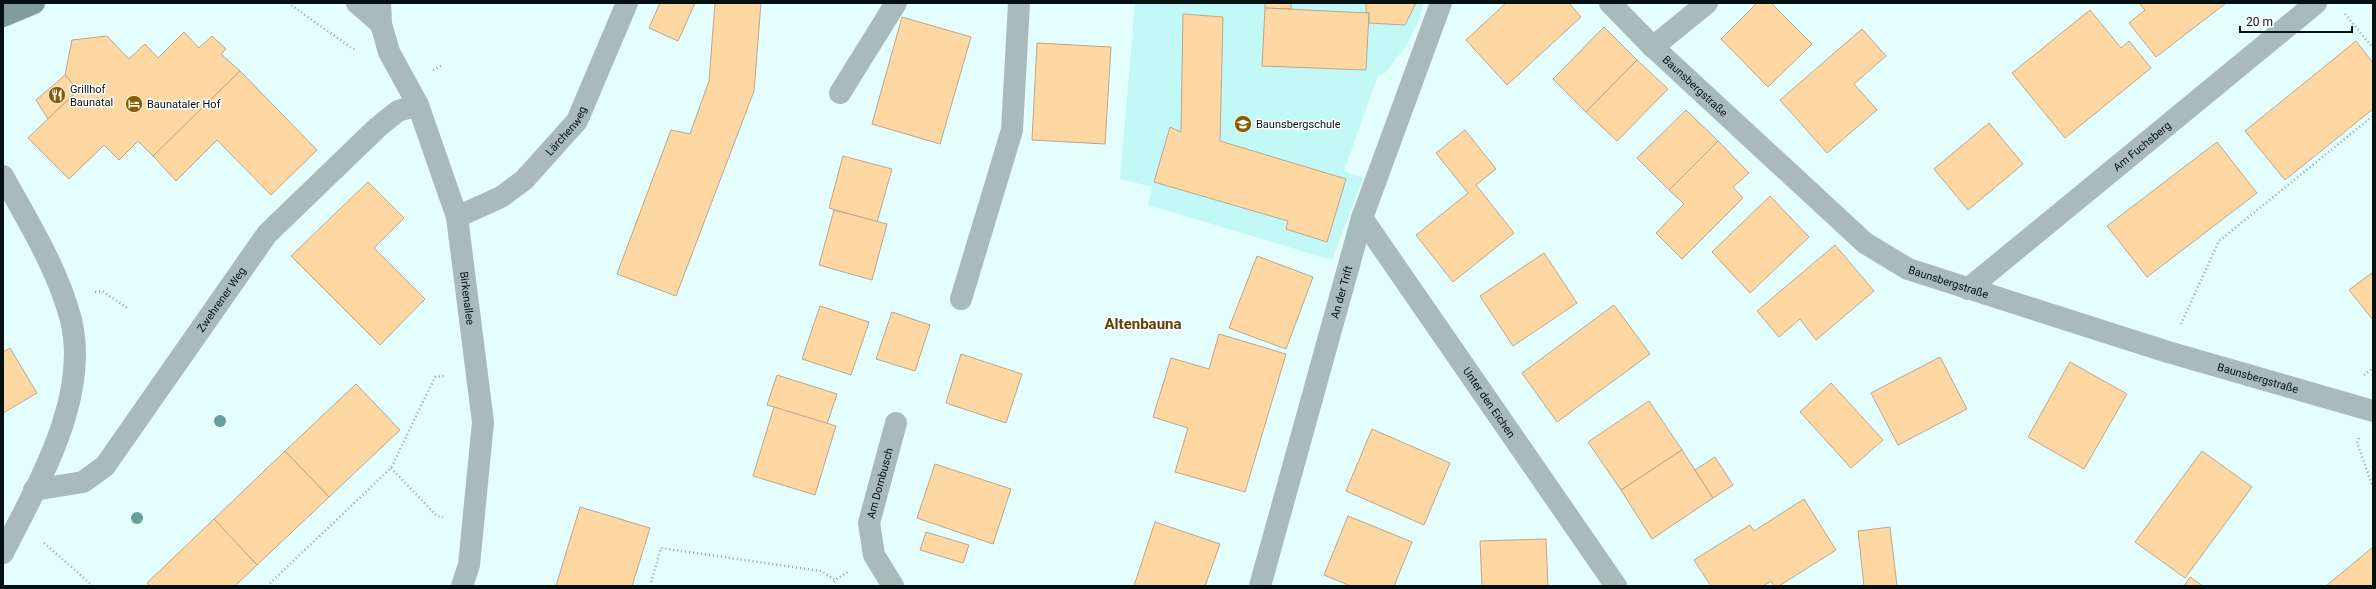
<svg xmlns="http://www.w3.org/2000/svg" width="2376" height="589" viewBox="0 0 2376 589" font-family="Roboto,sans-serif">
  <rect width="100%" height="100%" fill="#e4fefd"/>
  <!-- built -->
  <path fill="#c2f9f7" d="M1135,3H1424L1418,23L1406,46L1385,73L1378,76L1344,171L1363,178L1332,260L1148,205L1152,187L1120,179Z"/>
  <!-- building -->
  <g fill="#fed7a3" stroke="#bca68b">
    <path d="M660,3H695L678,41L649,28Z"/>
    <path d="M715,3H761L754,91L676,296L617,274L671,130L690,134L709,81Z"/>
    <path d="M1265,3H1291V9L1265,8Z"/>
    <path d="M1366,3H1416L1405,25L1369,23V13H1366Z"/>
    <path d="M1506,3H1569L1581,17L1507,85L1466,40Z"/>
    <path d="M1757,3H1771L1812,44L1768,87L1721,39Z"/>
    <path d="M2139,3H2226L2156,57L2129,23L2145,10Z"/>
    <path d="M1265,8L1369,13L1366,70L1262,66Z"/>
    <path d="M2090,10L2121,48L2129,41L2151,68L2065,138L2012,73Z"/>
    <path d="M1183,14L1223,17L1220,141L1346,179L1327,242L1286,229L1288,221L1154,182L1170,127L1181,132Z"/>
    <path d="M902,17L971,37L940,144L872,124Z"/>
    <path d="M1604,27L1637,60L1586,112L1553,79Z"/>
    <path d="M1862,29L1886,56L1854,84L1877,110L1827,153L1780,100Z"/>
    <path d="M184,32L199,48L212,36L226,49L221,54L240,71L153,156L138,141L119,160L104,145L69,179L28,138L78,90L65,75L72,40L107,36L129,59L145,44L158,58Z"/>
    <path d="M2356,41L2373,63V109L2285,180L2245,131Z"/>
    <path d="M1037,43L1111,47L1105,144L1032,140Z"/>
    <path d="M1637,60L1668,89L1617,141L1586,112Z"/>
    <path d="M240,71L317,150L271,195L217,140L176,181L153,156Z"/>
    <path d="M65,75L78,90L48,119L36,100Z"/>
    <path d="M1686,110L1718,141L1669,190L1637,158Z"/>
    <path d="M1989,123L2023,164L1968,210L1934,169Z"/>
    <path d="M1465,130L1496,169L1476,185L1514,233L1453,282L1416,235L1468,193L1436,153Z"/>
    <path d="M1718,141L1749,173L1733,187L1743,198L1682,259L1656,233L1684,204L1669,190Z"/>
    <path d="M2217,142L2257,193L2147,277L2107,226Z"/>
    <path d="M843,156L892,169L877,222L829,208Z"/>
    <path d="M368,182L404,218L374,248L425,299L380,345L291,256Z"/>
    <path d="M1770,196L1809,237L1750,293L1712,252Z"/>
    <path d="M834,210L887,224L872,280L819,265Z"/>
    <path d="M1835,245L1874,291L1816,340L1800,319L1779,337L1757,311Z"/>
    <path d="M1544,253L1577,303L1513,346L1480,296Z"/>
    <path d="M1257,256L1313,277L1286,349L1229,328Z"/>
    <path d="M2373,272V320L2349,290Z"/>
    <path d="M1614,305L1650,354L1557,422L1522,373Z"/>
    <path d="M820,306L869,322L851,375L802,359Z"/>
    <path d="M892,312L930,325L915,371L876,359Z"/>
    <path d="M1219,334L1286,354L1245,492L1175,472L1188,428L1153,417L1171,358L1209,369Z"/>
    <path d="M10,348L37,393L3,413V352Z"/>
    <path d="M961,354L1022,374L1006,423L946,403Z"/>
    <path d="M1940,357L1967,409L1898,445L1871,393Z"/>
    <path d="M2070,362L2127,394L2084,469L2028,437Z"/>
    <path d="M777,375L837,394L827,424L767,405Z"/>
    <path d="M1831,383L1883,440L1851,468L1800,412Z"/>
    <path d="M356,384L400,430L329,497L285,451Z"/>
    <path d="M1649,401L1682,450L1621,490L1588,442Z"/>
    <path d="M774,407L836,426L815,495L753,476Z"/>
    <path d="M1372,429L1450,463L1424,525L1346,491Z"/>
    <path d="M1682,450L1713,498L1652,539L1621,490Z"/>
    <path d="M285,451L329,497L257,565L214,519Z"/>
    <path d="M2202,451L2252,487L2185,578L2135,542Z"/>
    <path d="M1715,457L1733,485L1713,498L1695,470Z"/>
    <path d="M935,464L1011,489L993,544L917,518Z"/>
    <path d="M1804,499L1836,550L1779,586H1774L1771,581L1763,586H1711L1694,560L1750,525L1754,531Z"/>
    <path d="M580,507L650,528L632,586H556Z"/>
    <path d="M1348,516L1412,542L1394,586H1351L1324,575Z"/>
    <path d="M214,519L257,565L235,586H150L147,583Z"/>
    <path d="M1155,522L1220,544L1205,586H1134Z"/>
    <path d="M1890,527L1897,586H1864L1858,531Z"/>
    <path d="M926,532L969,545L963,563L920,550Z"/>
    <path d="M1546,539L1548,586H1482L1480,541Z"/>
    <path d="M2373,547V586H2326Z"/>
    <path d="M2190,577L2203,586H2184Z"/>
  </g>
  <g fill="none" stroke-linecap="round" stroke-linejoin="round">
    <!-- path -->
    <g stroke="#90a5a5" stroke-width="2.5" stroke-dasharray="1 3" stroke-linecap="butt">
      <path d="M288,3L353,49H357"/>
      <path d="M2345,14L2373,48"/>
      <path d="M433,70L443,65"/>
      <path d="M95,292L102,291L129,309"/>
      <path d="M2181,324L2219,241L2373,116"/>
      <path d="M2364,375L2373,368"/>
      <path d="M2359,438L2357,443L2373,487"/>
      <path d="M391,468L437,516L443,517"/>
      <path d="M44,543L93,586"/>
      <path d="M267,586L391,468L435,377L446,376"/>
      <path d="M650,586L661,548L821,571L835,580"/>
      <path d="M833,586L835,580L848,572"/>
    </g>
    <!-- lane -->
    <g stroke="#a8baba" stroke-width="22">
      <path d="M840,93L896,3"/>
      <path d="M961,299L1012,130L1019,3"/>
    </g>
    <!-- street -->
    <g stroke="#a8baba" stroke-width="22">
      <path d="M357,3L381,24"/>
      <path id="s1" d="M380,3L381,24L389,52L418,105L457,217L483,422L469,565L462,586"/>
      <path id="s2" d="M1610,3L1653,47L1865,243L1908,269L2168,352L2373,411"/>
      <path d="M1653,47L1707,3"/>
      <path d="M3,176C28,222 58,269 71,320C90,399 37,485 3,553"/>
      <path id="s3" d="M457,217L501,197L524,180L577,121L627,3"/>
      <path id="s4" d="M1362,218L1616,586"/>
      <path id="s5" d="M1968,289L2316,3"/>
      <path id="s6" d="M34,490L83,482L105,466L267,234L378,127L398,111L418,105"/>
      <path id="s7" d="M893,586L874,555L869,523L896,423"/>
      <path id="s8" d="M1260,586L1362,218L1441,3"/>
    </g>
    <!-- secondary -->
    <path stroke="#819c9b" stroke-width="22" d="M3,16L34,3"/>
  </g>
  <!-- trees -->
  <g fill="#689e9d">
    <circle cx="220" cy="421" r="6"/>
    <circle cx="137" cy="518" r="6"/>
  </g>
  <!-- icons -->
  <defs>
    <symbol id="restaurant-disc" viewBox="-11 -11 22 22"><circle r="9.5" fill="#8a5b00" stroke="#fff"/><path d="M-5-6h1v4h1v-4h1v4h1v-4h1v5L-1.5 .5V6h-2V.5L-5-1ZM5-6V6H3V1.5H1.5Q1.5-4 5-6Z" fill="#fff"/></symbol>
    <symbol id="hotel-disc" viewBox="-11 -11 22 22"><circle r="9.5" fill="#8a5b00" stroke="#fff"/><path d="M-6-4.5h1.5V1H6V5H4.5V3h-9V5H-6ZM-4 0a1.8 1.8 0 1 1 3.6 0ZM.5 0V-2.5h3Q6-2.5 6 0Z" fill="#fff"/></symbol>
    <symbol id="school-disc" viewBox="-11 -11 22 22"><circle r="9.5" fill="#8a5b00" stroke="#fff"/><path d="M0-5L7-2L0 1L-7-2ZM-4 1L0 2.5L4 1V4Q0 6-4 4Z" fill="#fff"/></symbol>
  </defs>
  <g fill-rule="evenodd">
    <use href="#restaurant-disc" x="47" y="85" width="20" height="20"/>
    <use href="#hotel-disc" x="124" y="94" width="20" height="20"/>
    <use href="#school-disc" x="1233" y="114" width="20" height="20"/>
  </g>
  <g text-anchor="middle" dominant-baseline="central" stroke-width="3" stroke-linejoin="round" paint-order="stroke">
    <!-- street labels -->
    <g font-size="11" fill="#031111" stroke="#fff">
      <text stroke="none"><textPath href="#s2" startOffset="119">Baunsbergstraße</textPath></text>
      <text stroke="none"><textPath href="#s3" startOffset="142">Lärchenweg</textPath></text>
      <text stroke="none"><textPath href="#s5" startOffset="225">Am Fuchsberg</textPath></text>
      <text stroke="none"><textPath href="#s2" startOffset="443">Baunsbergstraße</textPath></text>
      <text stroke="none"><textPath href="#s8" startOffset="305">An der Trift</textPath></text>
      <text stroke="none"><textPath href="#s6" startOffset="280">Zwehrener Weg</textPath></text>
      <text stroke="none"><textPath href="#s1" startOffset="311">Birkenallee</textPath></text>
      <text stroke="none"><textPath href="#s2" startOffset="767">Baunsbergstraße</textPath></text>
      <text stroke="none"><textPath href="#s4" startOffset="224">Unter den Eichen</textPath></text>
      <text stroke="none"><textPath href="#s7" startOffset="110">Am Dornbusch</textPath></text>
    </g>
    <!-- poi labels -->
    <g font-size="11" fill="#031111" stroke="#fff" text-anchor="start">
      <text x="70" y="89">Grillhof<tspan x="70" dy="13">Baunatal</tspan></text>
      <text x="147" y="104">Baunataler Hof</text>
      <text x="1256" y="124">Baunsbergschule</text>
    </g>
    <!-- district labels -->
    <g font-size="15" font-weight="bold" fill="#5f3e06" stroke="#fff">
      <text x="1143" y="324">Altenbauna</text>
    </g>
  </g>
  <!-- border -->
  <rect width="2376" height="589" fill="none" stroke="#031111" stroke-width="8"/>
  <!-- scale -->
  <path d="M2240 26v6h112v-6" fill="none" stroke="#031111" stroke-width="2"/>
  <text x="2246" y="26" font-size="12" fill="#031111" stroke="#ffffff" stroke-width="3" paint-order="stroke">20 m</text>
</svg>
